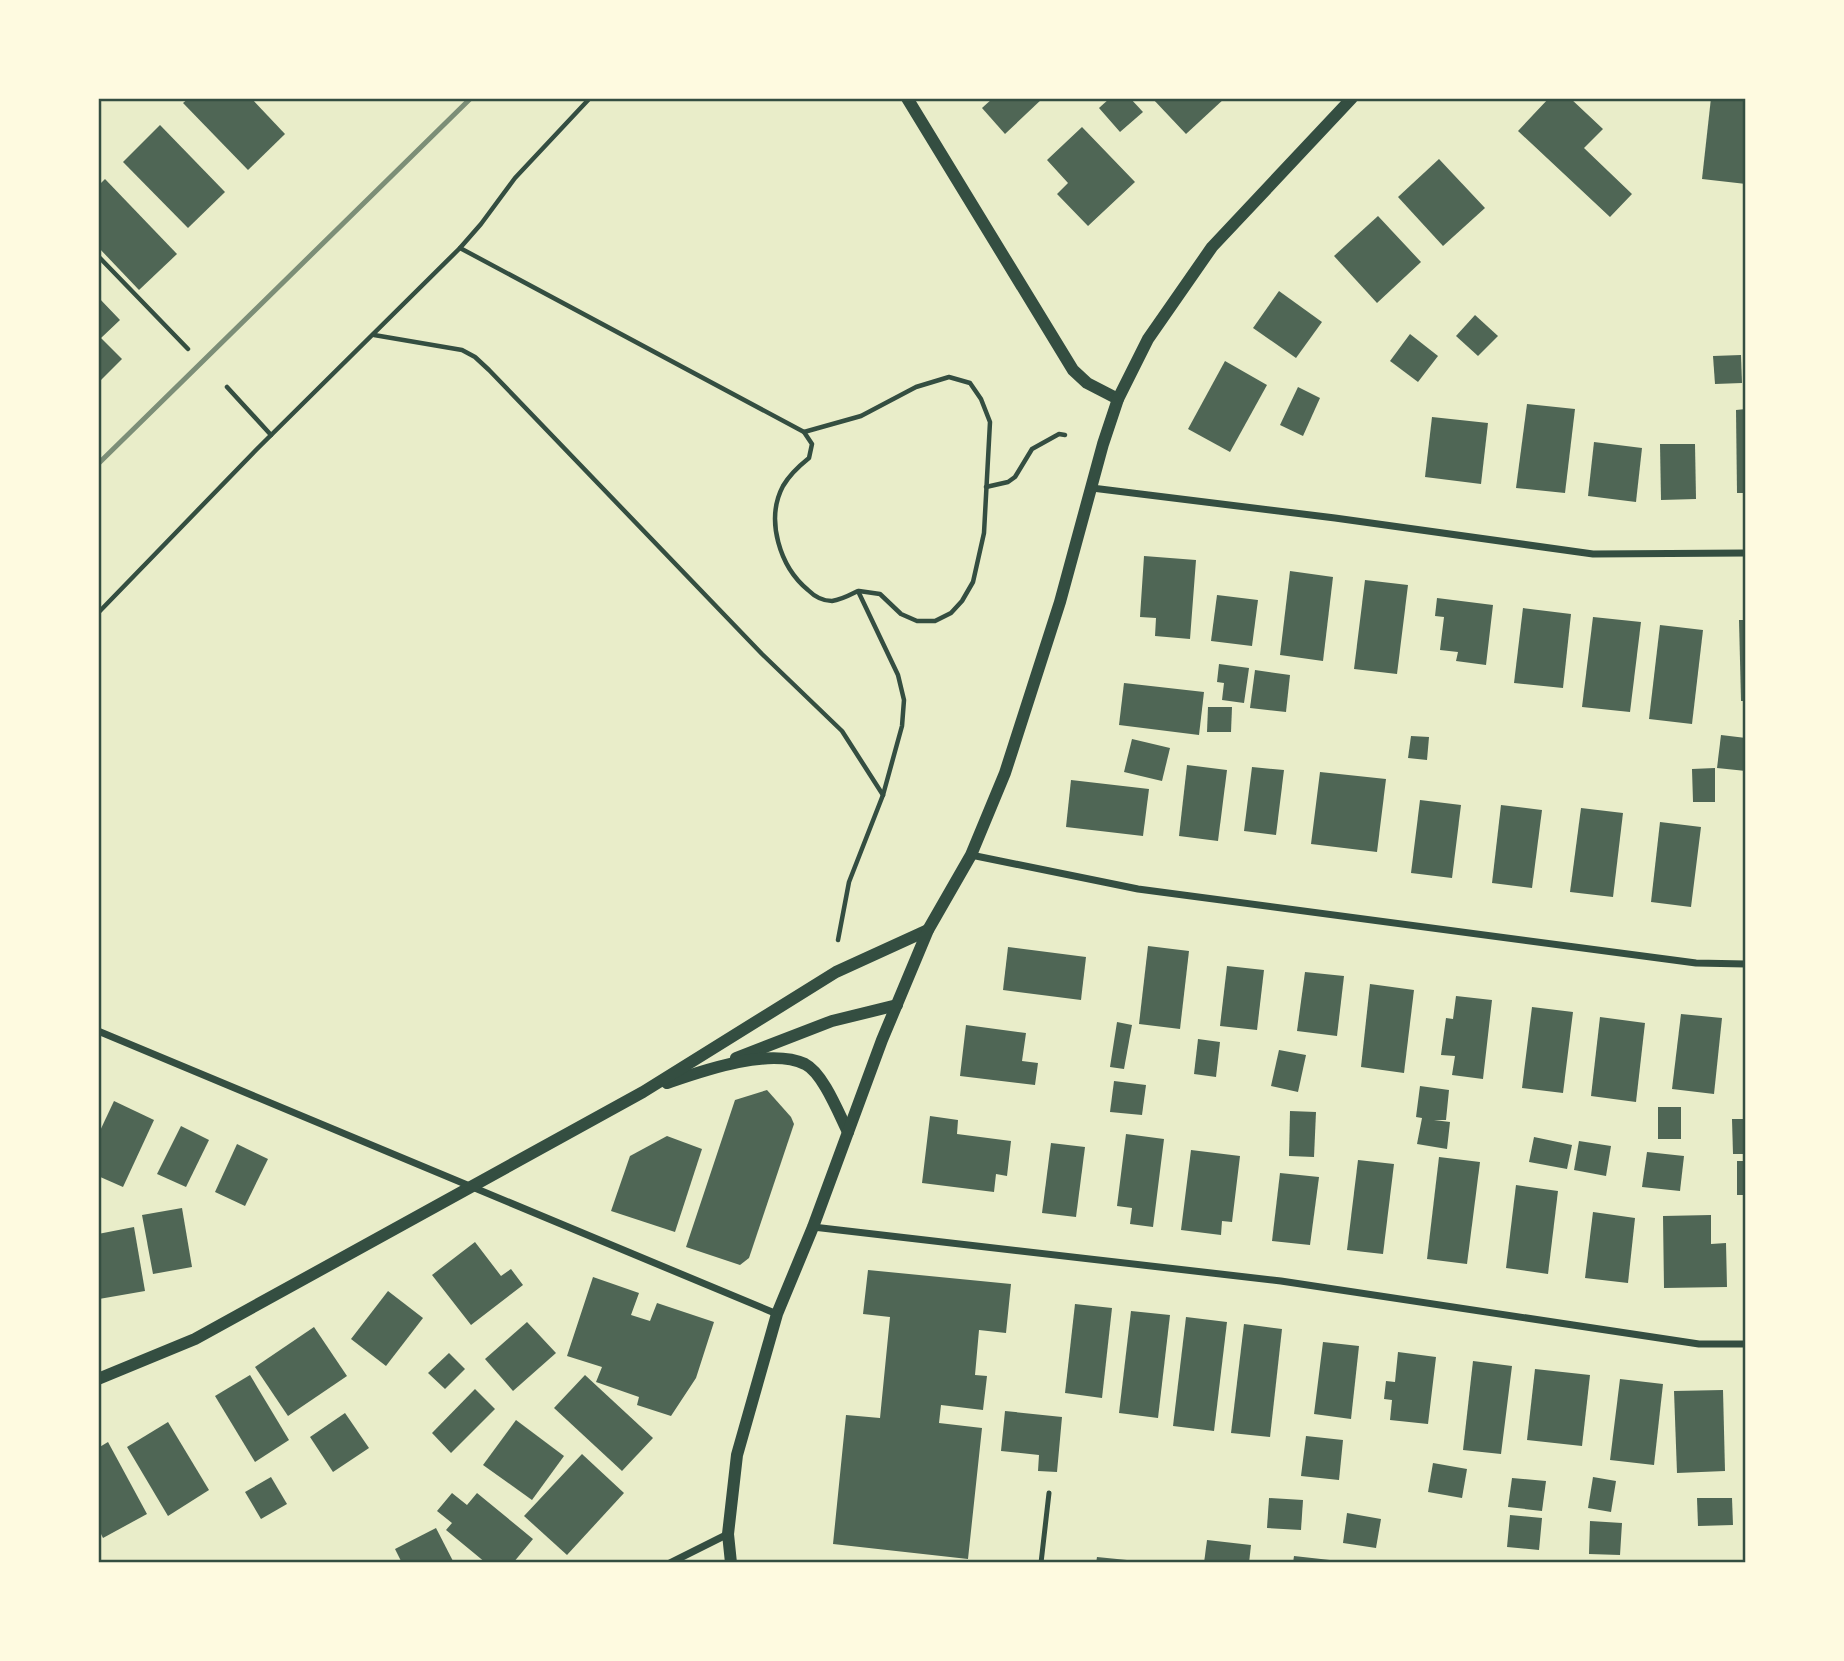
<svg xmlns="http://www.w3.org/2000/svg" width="1844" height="1661" viewBox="0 0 1844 1661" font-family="'Zilla Slab',serif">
  <rect width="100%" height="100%" fill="#e9edc9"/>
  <!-- building -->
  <g fill="#4f6655">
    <path d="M189,98H251L285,134L248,170L183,103Z"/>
    <path d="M993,98H1043L1005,134L982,108Z"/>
    <path d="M1110,98H1130L1143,112L1120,132L1099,108Z"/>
    <path d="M1152,98H1225L1186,134Z"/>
    <path d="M1549,98H1570L1603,129L1584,148L1632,194L1610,217L1518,131Z"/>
    <path d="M1711,98H1746V184L1702,179Z"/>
    <path d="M160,125L225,192L188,228L123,162Z"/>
    <path d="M1082,127L1135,182L1088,226L1057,194L1068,183L1047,160Z"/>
    <path d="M1439,159L1485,208L1443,246L1398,197Z"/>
    <path d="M105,179L177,254L139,290L98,247V186Z"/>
    <path d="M1378,216L1421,262L1377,303L1334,256Z"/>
    <path d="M1279,291L1322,322L1296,358L1253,328Z"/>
    <path d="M98,297L120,320L101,338L122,359L101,380L98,377Z"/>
    <path d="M1475,315L1498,336L1478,356L1456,336Z"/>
    <path d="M1410,334L1438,356L1418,382L1390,361Z"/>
    <path d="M1741,355L1742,383L1715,384L1713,356Z"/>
    <path d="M1225,361L1267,385L1230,452L1188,429Z"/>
    <path d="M1298,387L1320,398L1303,436L1280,425Z"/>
    <path d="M1527,404L1575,409L1565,493L1516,488Z"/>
    <path d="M1746,409V493H1737L1736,410Z"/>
    <path d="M1432,417L1488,423L1481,484L1425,477Z"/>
    <path d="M1594,442L1642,448L1636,502L1588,496Z"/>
    <path d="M1660,444H1695L1696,499L1661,500Z"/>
    <path d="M1144,556L1196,560L1190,639L1155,636L1156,618L1140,617Z"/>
    <path d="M1290,571L1333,577L1323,661L1280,655Z"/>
    <path d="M1365,580L1408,585L1397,674L1354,669Z"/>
    <path d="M1217,595L1258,600L1252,646L1211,641Z"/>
    <path d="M1437,598L1493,605L1486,665L1456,661L1458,652L1440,650L1444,617L1435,616Z"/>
    <path d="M1523,608L1571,614L1563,688L1514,683Z"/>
    <path d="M1593,617L1641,622L1630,712L1582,707Z"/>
    <path d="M1739,620H1746V701H1741Z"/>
    <path d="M1660,625L1703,630L1692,724L1649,719Z"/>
    <path d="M1219,664L1249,668L1244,703L1222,700L1224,683L1217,682Z"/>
    <path d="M1255,670L1290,675L1286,712L1250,708Z"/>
    <path d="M1124,683L1204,692L1199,735L1119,725Z"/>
    <path d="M1208,707H1232L1231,732H1207Z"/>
    <path d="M1721,735L1746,738V771L1717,768Z"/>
    <path d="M1411,736L1429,737L1427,760L1408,758Z"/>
    <path d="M1132,739L1170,748L1162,781L1124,772Z"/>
    <path d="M1187,765L1227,770L1218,841L1179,836Z"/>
    <path d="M1252,767L1284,770L1276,835L1244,831Z"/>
    <path d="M1715,768V802H1693L1692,769Z"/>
    <path d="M1320,772L1386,779L1377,852L1311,844Z"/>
    <path d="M1071,780L1149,789L1143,836L1066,827Z"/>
    <path d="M1420,800L1461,805L1452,878L1411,873Z"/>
    <path d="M1501,805L1542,810L1532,888L1492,883Z"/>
    <path d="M1581,808L1623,813L1613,897L1570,892Z"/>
    <path d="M1660,822L1701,827L1691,907L1651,902Z"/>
    <path d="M1148,946L1189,951L1180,1029L1139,1024Z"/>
    <path d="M1008,947L1086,957L1081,1000L1003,990Z"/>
    <path d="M1227,966L1264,970L1257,1030L1220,1026Z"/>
    <path d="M1305,972L1344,976L1337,1036L1297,1031Z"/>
    <path d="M1370,984L1414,990L1404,1073L1361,1067Z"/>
    <path d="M1456,996L1492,1000L1483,1079L1452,1075L1455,1056L1441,1055L1446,1018L1453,1019Z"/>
    <path d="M1532,1007L1573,1012L1563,1093L1522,1088Z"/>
    <path d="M1681,1014L1722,1018L1714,1094L1672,1089Z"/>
    <path d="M1600,1017L1645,1023L1636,1102L1591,1096Z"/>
    <path d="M1117,1022L1132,1025L1124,1069L1110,1067Z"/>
    <path d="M966,1025L1026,1033L1022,1061L1038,1063L1035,1085L960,1076Z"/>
    <path d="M1198,1039L1220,1042L1216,1077L1194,1074Z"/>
    <path d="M1279,1050L1306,1055L1298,1092L1271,1086Z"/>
    <path d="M1114,1081L1146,1085L1142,1115L1110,1112Z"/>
    <path d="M1420,1086L1449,1090L1446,1120H1434L1450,1122L1447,1149L1417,1144L1422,1118L1416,1117Z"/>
    <path d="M767,1090L791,1117L794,1124L749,1258L740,1265L686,1247L735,1100Z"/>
    <path d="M114,1101L154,1120L123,1187L98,1176V1135Z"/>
    <rect x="1658" y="1107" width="23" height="32"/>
    <path d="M1290,1111L1316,1112L1314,1157L1289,1156Z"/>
    <path d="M930,1116L958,1120L957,1134L1011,1141L1007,1176L996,1174L994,1192L922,1183Z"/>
    <path d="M1732,1119H1746V1154H1733Z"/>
    <path d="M181,1126L209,1140L186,1187L157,1174Z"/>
    <path d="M1126,1134L1164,1139L1153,1227L1130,1224L1132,1208L1117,1206Z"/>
    <path d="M667,1136L702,1149L675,1232L611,1211L630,1156Z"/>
    <path d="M1534,1137L1572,1145L1567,1169L1529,1162Z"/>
    <path d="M1579,1141L1611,1146L1606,1176L1574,1170Z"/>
    <path d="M1051,1143L1085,1147L1076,1217L1042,1213Z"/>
    <path d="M237,1144L268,1159L245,1206L215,1192Z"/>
    <path d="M1191,1150L1240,1156L1232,1222L1222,1221L1221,1235L1181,1230Z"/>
    <path d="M1647,1152L1684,1156L1680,1191L1642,1187Z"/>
    <path d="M1439,1157L1480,1162L1467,1264L1427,1259Z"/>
    <path d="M1358,1160L1394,1164L1383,1254L1347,1250Z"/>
    <rect x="1737" y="1161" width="9" height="34"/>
    <path d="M1280,1173L1319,1177L1310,1245L1272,1241Z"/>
    <path d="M1516,1185L1558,1191L1548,1274L1506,1268Z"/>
    <path d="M182,1208L192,1267L153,1274L142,1215Z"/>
    <path d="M1593,1212L1635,1218L1628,1283L1585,1278Z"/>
    <path d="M1711,1215V1244L1726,1243L1727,1287L1664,1288L1663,1216Z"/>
    <path d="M134,1227L145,1291L99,1299L98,1234Z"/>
    <path d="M475,1242L501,1276L511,1269L523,1285L471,1325L432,1275Z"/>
    <path d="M868,1270L1011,1284L1006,1333L979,1330L975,1375L987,1376L983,1410L941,1405L939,1423L982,1428L968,1559L833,1544L846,1415L880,1418L890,1317L863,1314Z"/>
    <path d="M593,1277L639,1293L631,1315L650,1321L657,1303L714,1322L696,1378L671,1416L637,1405L639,1397L596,1382L602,1367L567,1356Z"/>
    <path d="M388,1291L423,1318L386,1366L351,1339Z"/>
    <path d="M1075,1304L1112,1308L1102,1398L1065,1393Z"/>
    <path d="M1131,1311L1170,1315L1158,1418L1119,1413Z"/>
    <path d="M1186,1317L1227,1322L1214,1431L1173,1426Z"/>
    <path d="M527,1322L556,1353L513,1391L485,1359Z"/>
    <path d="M1244,1324L1282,1329L1270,1437L1231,1433Z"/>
    <path d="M314,1327L347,1376L288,1416L255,1367Z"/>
    <path d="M1323,1342L1359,1346L1351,1419L1314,1414Z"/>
    <path d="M1398,1352L1436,1357L1428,1424L1390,1420L1392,1400L1384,1399L1386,1381L1395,1382Z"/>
    <path d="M449,1353L465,1369L445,1389L428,1373Z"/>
    <path d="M1473,1361L1512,1366L1501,1454L1463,1450Z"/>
    <path d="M1535,1369L1590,1375L1582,1446L1527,1440Z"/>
    <path d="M250,1375L289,1440L255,1462L215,1396Z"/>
    <path d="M585,1375L653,1438L622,1471L554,1408Z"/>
    <path d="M1620,1379L1663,1384L1654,1465L1610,1460Z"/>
    <path d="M475,1389L495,1409L451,1453L432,1433Z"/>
    <path d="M1723,1390L1725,1471L1677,1473L1674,1391Z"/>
    <path d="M1005,1411L1062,1417L1057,1472L1038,1471L1039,1455L1001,1451Z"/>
    <path d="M345,1413L369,1448L333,1472L310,1437Z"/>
    <path d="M516,1420L564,1456L532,1500L483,1465Z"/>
    <path d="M168,1422L209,1490L168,1516L127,1447Z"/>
    <path d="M1306,1436L1343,1440L1339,1480L1301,1476Z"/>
    <path d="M108,1442L147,1514L103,1538L98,1528V1448Z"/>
    <path d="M582,1454L624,1493L567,1555L524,1516Z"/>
    <path d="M1433,1463L1467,1469L1462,1498L1428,1492Z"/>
    <path d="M271,1477L287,1504L261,1519L245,1492Z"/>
    <path d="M1593,1477L1616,1481L1611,1512L1588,1508Z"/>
    <path d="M1512,1478L1546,1481L1542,1511L1508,1507Z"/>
    <path d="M452,1493L467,1505L477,1493L533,1539L513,1563H486L446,1530L452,1523L437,1511Z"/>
    <path d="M1269,1498L1303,1500L1301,1530L1267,1528Z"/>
    <path d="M1697,1498H1732L1733,1525L1698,1526Z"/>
    <path d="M1347,1513L1381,1519L1376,1548L1343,1543Z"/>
    <path d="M1510,1515L1542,1518L1539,1550L1507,1547Z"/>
    <path d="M1590,1521L1622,1523L1620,1555L1589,1554Z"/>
    <path d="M436,1528L454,1563H402L395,1549Z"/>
    <path d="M1207,1540L1251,1545L1249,1563H1204Z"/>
    <path d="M1294,1556L1330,1560V1563H1293Z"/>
    <path d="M1097,1557L1137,1561V1563H1096Z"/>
  </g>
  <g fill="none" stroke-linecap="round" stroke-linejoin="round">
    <!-- path -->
    <g stroke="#344e41" stroke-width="4.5">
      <path d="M460,248L804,432L812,444L809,458C799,466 790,474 783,486C765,520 780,567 808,590C814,596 823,601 832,601C841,600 850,595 858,591L898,675L904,700L902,726L883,795L849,882L838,940"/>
      <path d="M98,256L188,349"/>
      <path d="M374,335L462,350L475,357L489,370L762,654L842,731L883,795"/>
      <path d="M227,387L271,435"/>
      <path d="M804,432L861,416L916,387L949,377L970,383L981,399L990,422L984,533L973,582L962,601L951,613L935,621H917L901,614L880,594L859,591"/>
      <path d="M986,487L1008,482L1015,477L1032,449L1059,434L1065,435"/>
      <path d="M98,613L257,449L460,248L481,224L515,178L590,98"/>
    </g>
    <!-- service -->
    <path stroke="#344e41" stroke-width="5" d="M1041,1563L1049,1493"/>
    <!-- minor -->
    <g stroke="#344e41" stroke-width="7">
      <path d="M1092,488L1335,518L1593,554L1746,553"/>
      <path d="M971,855L1138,889L1696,963L1746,964"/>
      <path d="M98,1031L777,1314"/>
      <path d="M813,1227L1281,1281L1699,1344H1746"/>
      <path d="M670,1563L728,1534"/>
    </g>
    <!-- tertiary -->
    <g stroke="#344e41" stroke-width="12">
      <path d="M907,98L1073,370L1087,383L1118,399"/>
      <path d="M736,1058L832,1021L897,1005"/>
      <path d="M667,1083C702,1071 769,1047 805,1064C823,1073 839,1114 848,1132"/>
      <path d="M98,1379L195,1339L643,1092L836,972L928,930"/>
      <path d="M731,1563L728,1534L737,1455L777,1314L813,1227L882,1040L928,930L971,855L1005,773L1060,602L1103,444L1118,399L1148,339L1212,247L1352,98"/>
    </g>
    <!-- rail -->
    <path stroke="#7c8e77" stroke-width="5" d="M98,464L471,98"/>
  </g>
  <!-- border -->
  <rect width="1844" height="1661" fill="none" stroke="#fefae0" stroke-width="200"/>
  <rect x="100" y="100" width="1644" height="1461" fill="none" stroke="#344e41" stroke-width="2.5"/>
</svg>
